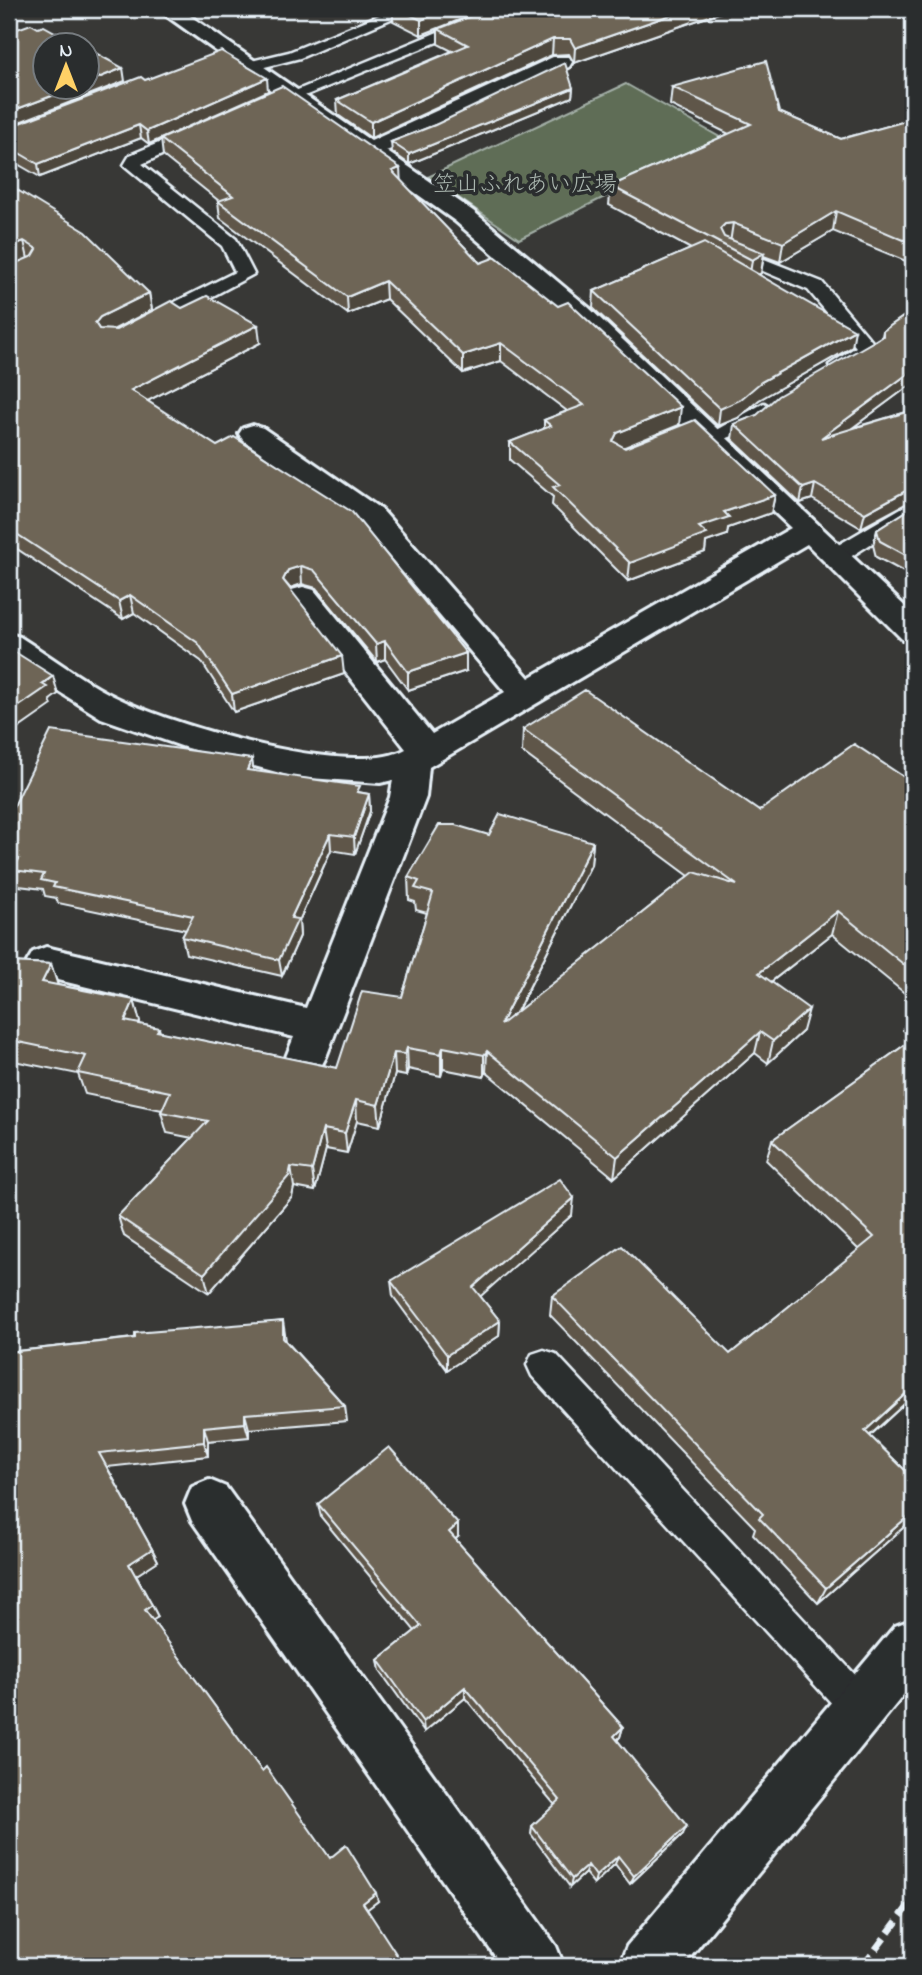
<svg xmlns="http://www.w3.org/2000/svg" width="922" height="1975" viewBox="0 0 922 1975" font-family="'Indie Flower','Klee One',sans-serif">
  <rect width="100%" height="100%" fill="#383836"/>
  <filter id="ink" filterUnits="userSpaceOnUse"><feTurbulence type="fractalNoise" baseFrequency=".0143" numOctaves="2"/><feDisplacementMap in="SourceGraphic" scale="14" xChannelSelector="R" yChannelSelector="G"/><feConvolveMatrix kernelMatrix="1 2 1 2 8 2 1 2 1" color-interpolation-filters="sRGB"/></filter>
  <g filter="url(#ink)">
    <!-- green -->
    <path fill="#5e6d56" stroke="#a3afa7" stroke-width="2" d="M626,84L723,139L519,239L428,177Z"/>
    <g fill="none" stroke-linecap="round" stroke-linejoin="round">
      <defs>
        <g id="lane">
          <path d="M394,9H414L300,58L249,71L241,66L243,63L289,52Z"/>
          <path d="M474,17L482,22L479,25L297,99H285L283,96Z"/>
          <path d="M197,127L205,132L203,136L142,164L236,239L254,274L155,327H141L138,323L141,319L235,272L222,246L124,165L130,155Z"/>
          <path d="M729,245L822,282L875,345L878,349L875,353L846,369H832L829,365L856,347L808,290L723,254L720,250L723,246Z"/>
          <path d="M764,403L774,409L753,428L712,444L702,438Z"/>
          <path d="M913,501V517L844,561H828L825,556L828,551Z"/>
          <path d="M544,1350L556,1354L873,1694L879,1707L873,1720L860,1726L847,1720L532,1376L527,1365L532,1354Z"/>
        </g>
        <g id="street">
          <path d="M157,9H180L371,141L553,57H569L572,62L569,67L434,132L386,151L473,211L588,307L913,614V642L902,639L807,544L429,767L426,797L326,1057L320,1068L306,1073L292,1068L286,1057L294,1037L46,977L33,972L27,962L33,952L46,947L306,1008L390,797L393,780L380,783L295,777L187,748L101,718L9,660V634L20,637C55,659 89,686 126,702C181,727 353,779 406,749L292,604L287,597L292,590L303,587L314,590L432,734L505,692L360,522L243,440L239,434L243,428L253,425L263,428L382,510L529,678L791,528L570,319L455,221Z"/>
          <path d="M209,1480L226,1487L556,1946L564,1966H502L192,1521L185,1504L192,1487Z"/>
          <path d="M913,1619V1683L683,1966H619L627,1946L895,1626Z"/>
        </g>
      </defs>
      <!-- lane casing -->
      <use href="#lane" stroke="#e8f1f8" stroke-width="5"/>
      <!-- street casing -->
      <use href="#street" stroke="#e8f1f8" stroke-width="6"/>
      <!-- lane -->
      <use href="#lane" fill="#2a2d2e" fill-rule="evenodd"/>
      <!-- street -->
      <use href="#street" fill="#2a2d2e" fill-rule="evenodd"/>
      <!-- rail -->
      <path stroke="#e8f1f8" stroke-width="7" stroke-dasharray="14 7" stroke-linecap="butt" d="M863,1966L913,1900"/>
    </g>
    <!-- wall -->
    <g fill="#5f574a" stroke="#e8f1f8" stroke-width="2">
      <path d="M393,9H487L421,35L393,21Z"/>
      <path d="M489,9H730L574,63L569,54L552,55L371,138L338,115L337,100L452,51L438,44V29Z"/>
      <path d="M145,80L268,91L149,144L141,138L40,177L9,159V127Z"/>
      <path d="M672,87L779,112L841,139L913,119V264L833,231L780,262L764,256L761,273L759,275L852,347L759,400L738,418L718,426L593,308L594,291L691,249L609,205L611,186L729,134L670,105Z"/>
      <path d="M573,88L572,97L409,164L392,152L391,142L435,125Z"/>
      <path d="M161,139L400,168V180L480,263L679,425L624,447L775,495L771,513L728,528L727,535L706,542L705,552L628,581L552,505L553,497L510,460V442L544,429V420L567,411L501,361L463,373L386,299L348,314L220,218L218,201H219L163,156Z"/>
      <path d="M9,191L149,293L152,310L113,329L116,330L182,308L260,343L147,401L466,671L408,690L385,659L377,662L316,588L302,584L290,589L344,674L234,712L201,661L134,613L123,619L17,549L9,553Z"/>
      <path d="M913,310V383L852,428L913,410L861,528L812,499L800,503L732,439L734,424L757,415L882,336L883,331Z"/>
      <path d="M913,507V577L876,557L873,545L877,530Z"/>
      <path d="M523,729L759,811L913,783V1000L832,934L771,982L803,1031L768,1063L755,1053L614,1178L486,1072L484,1077L443,1069L441,1076L408,1069L406,1076L395,1074L380,1126L357,1121L347,1153L326,1149L315,1191L294,1187L292,1197L209,1293L124,1236L118,1216L192,1138L167,1133L161,1112L162,1110L85,1094L78,1074L9,1060V962L51,964L58,985L134,1000L140,1022L139,1024L159,1028L160,1032L337,1068L402,997L427,913L416,910L415,902L409,900L408,877L489,835L593,842L591,865L517,1012L689,876L522,752Z"/>
      <path d="M252,759L253,771L369,794L370,811L355,854L331,850L299,921L300,936L282,976L186,954L182,937L186,930L58,903L56,898L45,896L43,889L19,886L15,874L11,873L9,867V816Z"/>
      <path d="M913,1006V1039L903,1030L910,1008Z"/>
      <path d="M913,1039V1396L870,1436L913,1478V1519L818,1603L753,1534L755,1528L550,1315L552,1296L730,1354L859,1250L766,1160L772,1140Z"/>
      <path d="M572,1215L480,1296L500,1321L499,1336L447,1370L393,1296L391,1281Z"/>
      <path d="M283,1321L286,1341L345,1406L347,1421L249,1429V1437L208,1441V1456L107,1467L152,1549L158,1561L136,1575L158,1617L152,1620L262,1771L330,1858L378,1901L367,1909L9,1966V1352Z"/>
      <path d="M318,1504L458,1537L455,1539L623,1727L620,1737L617,1740L683,1834L630,1884L615,1864L594,1884L585,1873L570,1887L531,1834L532,1826L555,1805L465,1698L424,1732L380,1671L378,1660L415,1631L321,1517Z"/>
    </g>
    <!-- shaded-wall -->
    <g fill="#4d473c" stroke="#e8f1f8" stroke-width="2">
      <path d="M449,9H487L421,35V20Z"/>
      <path d="M688,9H730L574,63L575,48Z"/>
      <path d="M553,39L552,55L371,138V122Z"/>
      <path d="M123,68L125,81L9,126V112L73,88H88V82Z"/>
      <path d="M267,78L268,91L149,144L147,131Z"/>
      <path d="M573,88L572,97L409,164V154Z"/>
      <path d="M139,125L141,138L40,177L38,164Z"/>
      <path d="M400,168L401,186L392,171Z"/>
      <path d="M836,211L833,231L780,262L783,243Z"/>
      <path d="M733,223L730,243H719L720,229L725,224Z"/>
      <path d="M24,241L28,259L9,266V247Z"/>
      <path d="M764,253L761,273L749,280L752,260Z"/>
      <path d="M385,281L386,299L348,314L347,297Z"/>
      <path d="M149,293L152,310L103,335L95,323L100,317Z"/>
      <path d="M258,325L260,343L134,408L131,390Z"/>
      <path d="M855,330L852,347L759,400L738,418L718,426L720,409L761,382Z"/>
      <path d="M501,343V361L463,373V355Z"/>
      <path d="M913,370V383L817,454L821,438Z"/>
      <path d="M681,407L679,425L615,451L613,441L617,433Z"/>
      <path d="M815,484L812,499L800,503L803,488Z"/>
      <path d="M913,487V500L861,528L865,513Z"/>
      <path d="M775,495L771,513L728,528L727,535L706,542L705,552L628,581L630,563L699,527L724,512Z"/>
      <path d="M12,531L17,549L9,553V533Z"/>
      <path d="M301,566L302,584L290,588L283,580L288,570Z"/>
      <path d="M130,595L134,613L123,619L119,601Z"/>
      <path d="M385,641V659L377,662L376,644Z"/>
      <path d="M466,653V671L408,690V672Z"/>
      <path d="M342,656L344,674L234,712L232,694Z"/>
      <path d="M53,676L58,694L50,700L52,705L9,735V713Z"/>
      <path d="M252,759L254,776L247,770Z"/>
      <path d="M369,794L370,811L355,854L354,837Z"/>
      <path d="M330,834L331,850L299,921L300,936L282,976L279,960L291,918Z"/>
      <path d="M593,842L591,865L499,1047L500,1025Z"/>
      <path d="M838,911L832,934L754,995L759,973Z"/>
      <path d="M51,964L58,986L42,982Z"/>
      <path d="M134,1000L140,1022L130,1042L125,1021Z"/>
      <path d="M809,1009L803,1031L768,1063L773,1041Z"/>
      <path d="M760,1032L755,1053L614,1178L617,1157Z"/>
      <path d="M443,1047V1069L441,1076V1054Z"/>
      <path d="M407,1048L408,1069L406,1076L405,1054Z"/>
      <path d="M487,1051L486,1072L484,1077V1055Z"/>
      <path d="M394,1053L395,1074L380,1126L378,1105Z"/>
      <path d="M356,1100L357,1121L347,1153L345,1133Z"/>
      <path d="M323,1129L326,1149L315,1191L312,1170Z"/>
      <path d="M291,1167L294,1187L292,1197L209,1293L204,1274Z"/>
      <path d="M574,1198L572,1215L473,1303V1287Z"/>
      <path d="M500,1321L499,1336L447,1370V1355Z"/>
      <path d="M913,1387V1396L856,1448L865,1431Z"/>
      <path d="M245,1414L249,1429V1437L245,1423Z"/>
      <path d="M204,1427L208,1441V1456L204,1442Z"/>
      <path d="M913,1512V1519L818,1603L826,1588Z"/>
      <path d="M458,1524V1537L449,1544V1532Z"/>
      <path d="M152,1549L158,1561L135,1576L129,1564Z"/>
      <path d="M152,1605L158,1617L150,1622L145,1610Z"/>
      <path d="M465,1687V1698L424,1732L423,1722Z"/>
      <path d="M623,1727L620,1737L611,1746L614,1736Z"/>
      <path d="M687,1826L683,1834L630,1884L634,1876Z"/>
      <path d="M618,1856L615,1864L594,1884L596,1876Z"/>
      <path d="M588,1865L585,1873L570,1887L572,1879Z"/>
      <path d="M376,1893L378,1901L365,1911L363,1903Z"/>
    </g>
    <!-- building -->
    <g fill="#6e6556" stroke="#e8f1f8" stroke-width="2">
      <path d="M398,9H449L421,20Z"/>
      <path d="M489,9H688L575,48L570,39H553L371,122L337,100L468,45L438,29Z"/>
      <path d="M31,24L38,28L44,26L80,46H46V88H73L9,112V32Z"/>
      <path d="M88,49L123,68L88,82Z"/>
      <path d="M221,51L267,78L147,131L139,125L38,164L9,147V127L141,77L145,80Z"/>
      <path d="M766,61L779,112L841,139L913,119V244L836,211L783,243L733,223L725,224L720,229L724,237L764,253L752,260L611,186L751,124L672,87Z"/>
      <path d="M565,63L573,88L409,154L391,142L435,125Z"/>
      <path d="M282,86L400,168L392,171L480,263L496,257L558,306L568,302L681,407L617,433L613,441L625,448L695,420L775,495L724,512L729,517L699,527L707,534L630,563L553,487L560,485L510,442L551,426L544,420L584,405L501,343L463,355L385,281L347,297L218,201L233,196L161,139Z"/>
      <path d="M14,188L86,232L149,293L100,317L95,323L99,329L116,330L171,301L182,308L207,296L258,325L131,390L217,446L234,437L352,512L466,653L408,672L385,641L376,644L314,570L301,566L288,570L283,580L342,656L232,694L198,643L130,595L119,601L12,531L9,533V476L13,473L9,470V266L33,256L37,249L24,241L9,247V191Z"/>
      <path d="M704,243L855,330L761,382L740,400L720,409L594,291Z"/>
      <path d="M913,310V370L821,438L913,410V487L865,513L815,484L803,488L734,424L757,415L778,396L883,336V331Z"/>
      <path d="M913,507V559L880,541L877,530Z"/>
      <path d="M15,652L53,676L42,684L47,687L9,713V656Z"/>
      <path d="M585,690L759,811L854,744L913,783V827L911,829L913,831V972L838,911L759,973L809,1009L773,1041L760,1032L617,1157L487,1051L484,1055L443,1047L441,1054L407,1048L405,1054L394,1053L378,1105L356,1100L345,1133L323,1129L312,1170L291,1167L289,1176L204,1274L118,1216L208,1121L161,1112L170,1092L78,1073L86,1056L9,1040V962L51,964L42,982L134,1000L125,1021L159,1028L157,1031L337,1068L362,991L402,997L433,893L415,888L419,881L408,877L439,825H455L489,835L500,814L593,842L500,1025L694,872L737,885L523,729Z"/>
      <path d="M51,731L252,759L247,770L360,786L357,792L369,794L354,837L330,834L291,918L298,919L279,960L182,937L193,916L53,887L55,883L41,880L44,874L13,870L19,859L9,857V816Z"/>
      <path d="M913,1039V1387L865,1431L913,1478V1512L826,1588L759,1518L763,1514L552,1296L622,1246L730,1354L874,1237L772,1140Z"/>
      <path d="M560,1179L574,1198L473,1287L500,1321L447,1355L391,1281Z"/>
      <path d="M283,1321V1338L345,1406L245,1414V1423L204,1427V1442L99,1453L152,1549L129,1564L152,1605L145,1610L262,1771L266,1767L330,1858L346,1845L376,1893L363,1903L404,1966H9V1352L135,1338V1333Z"/>
      <path d="M389,1447L458,1524L449,1532L623,1727L614,1736L687,1826L634,1876L618,1856L596,1876L588,1865L572,1879L532,1826L560,1800L465,1687L423,1722L378,1660L421,1626L318,1504Z"/>
    </g>
  </g>
  <g text-anchor="middle" dominant-baseline="central" stroke-width="7" stroke-linejoin="round" paint-order="stroke">
    <!-- far-park labels -->
    <g font-size="23" fill="#aab6af" stroke="#2a2d2e">
      <text x="525" y="185">笠山ふれあい広場</text>
    </g>
  </g>
  <!-- margin -->
  <rect width="922" height="1975" fill="none" stroke="#2a2d2e" stroke-width="35"/>
  <rect x="18" y="18" width="887" height="1940" fill="none" stroke="#e8f1f8" stroke-width="2.5" filter="url(#ink)"/>
  <!-- north arrow -->
  <g transform="translate(66 66)"><circle r="33" fill="#2a2d2e" stroke="#767b7f" stroke-width="2"/>
  <path d="M0-5L12 26L0 18L-12 26Z" fill="#ffd166"/>
  <text y="-10" font-size="19" font-weight="bold" text-anchor="middle" fill="#e8f1f8">N</text>
  </g>
</svg>
